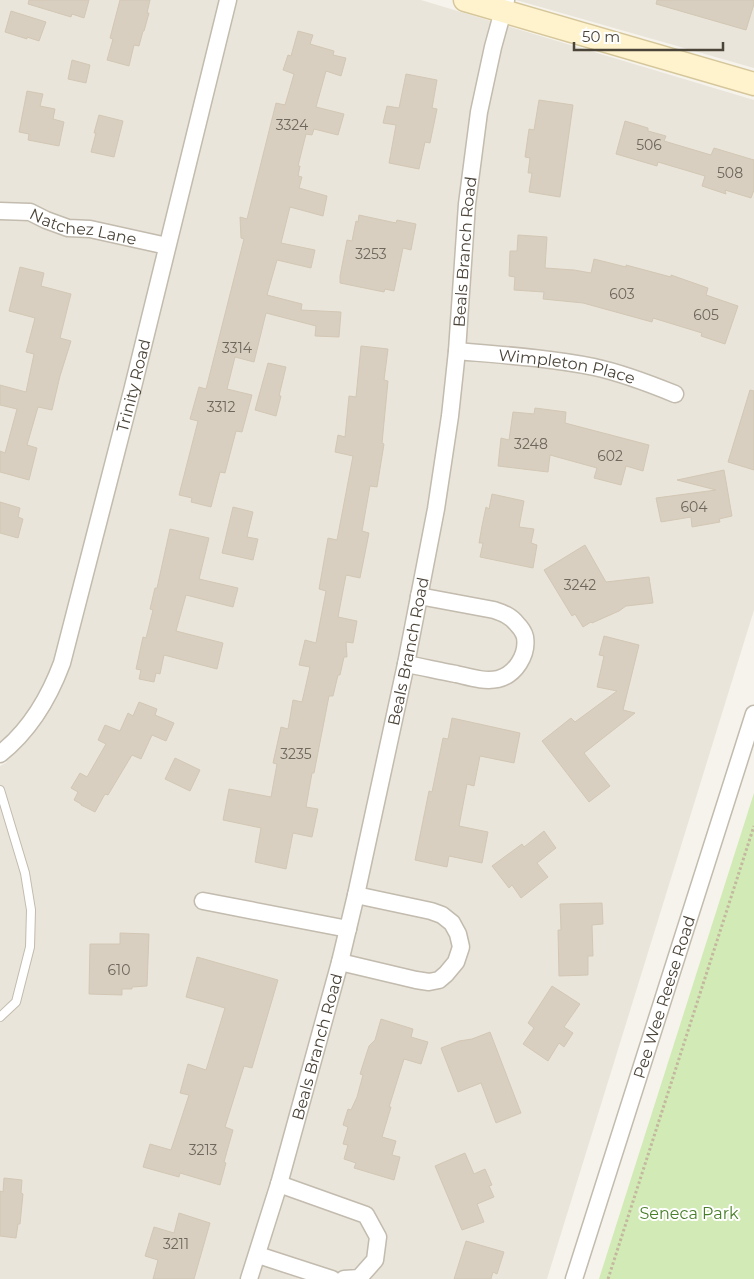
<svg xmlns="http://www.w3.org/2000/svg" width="754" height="1279" viewBox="0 0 754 1279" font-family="Montserrat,sans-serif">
  <rect width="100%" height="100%" fill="#f6f3ec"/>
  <!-- residential -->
  <g fill="#eae5da">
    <path d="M0,0H421L754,100V610L547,1279H0V766L7,762L0,749Z"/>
    <path d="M516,0H754V68Z"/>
  </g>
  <!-- green -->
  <path fill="#d2eab5" d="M754,793V1279H599Z"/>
  <!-- building -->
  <g fill="#d8cfc1" stroke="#d3c7b4">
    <path d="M29,0H89L84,18L72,14L71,17L28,4Z"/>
    <path d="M120,0H150L147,13H149L144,31H143L139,46L134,45L129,66L107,60L113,39L110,38Z"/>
    <path d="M657,0H754V4L746,30L656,4Z"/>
    <path d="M11,11L46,22L39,41L27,37V39L5,32Z"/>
    <path d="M298,31L313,35L310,44L334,51L333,55L346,58L341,76L326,71L316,107L344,114L338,135L314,129L312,135L306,134L298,166H300L298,176L302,177L299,188L327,196L323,216L290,207L281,243L315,250L311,268L277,260L267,295L302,304L301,310L341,312L339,337L315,336L316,326L266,313L254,362L235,357L227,389L252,395L242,432L236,431L225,473L220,472L211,507L191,502L192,498L179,495L198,421L190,419L199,387L206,389L244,239L241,238L240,217L247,219L276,103L285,105L294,74L283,70L288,55L291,56Z"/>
    <path d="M72,60L90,65L86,83L68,79Z"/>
    <path d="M406,74L437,80L432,108L437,109L430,143L425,142L419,169L389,163L396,125L383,123L387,106L399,108Z"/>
    <path d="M27,91L43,94L40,106L55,109L53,119L64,122L59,146L28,140L29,134L19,132Z"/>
    <path d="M539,100L573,105L560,197L529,192L532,173H528L530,158L525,157L529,129L534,130Z"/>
    <path d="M99,115L123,121L114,157L91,152L96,133H94Z"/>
    <path d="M625,121L648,128V131L666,136L664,141L711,155L714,148L754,160V190L751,198L725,190L726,194L702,186L705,176L658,162L657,166L616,154Z"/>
    <path d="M359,215L396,223L397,220L416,224L411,250L403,248L394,291L385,289L384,292L340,283V276L347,240L352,241L356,221L358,222Z"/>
    <path d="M518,235L547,237L545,268L574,270L591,273L594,259L626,267V265L671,277V275L708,288L706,295L738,306L725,344L701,336L702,333L653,318L652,322L583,303L543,299L544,292L514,290L515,277L509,276L510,251H517Z"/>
    <path d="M20,267L44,273L41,286L71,294L60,338L71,341L60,376L52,410L38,407L27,445L37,448L29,480L0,472V451L5,453L17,409L0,405V385L26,392L34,354L26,352L35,318L9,311Z"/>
    <path d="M361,346L388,349L384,380L388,381L382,443L384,444L377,487L370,486L362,531L369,533L360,578L346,575L338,617L357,621L353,643L346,642L347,657H344L340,675H338L333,696H329L314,773H312L306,807L318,809L312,837L293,833L286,869L255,862L261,828L223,820L229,789L271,797L277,764L273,763L281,727L288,729L293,700L302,702L310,667L299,665L305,640L316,643L326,591L319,589L328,538L337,540L353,456L335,452L338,435L345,437L349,396L356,397Z"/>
    <path d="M268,363L286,367L279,396H281L276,416L255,410Z"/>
    <path d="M750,390L754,391V470L728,462Z"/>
    <path d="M535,408L566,412L565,423L649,445L643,471L626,466L621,485L594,478L597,468L550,455L548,472L498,466L501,438L509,440L513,412L534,414Z"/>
    <path d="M724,470L732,516L719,519L720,522L692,527L691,517L661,522L656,498L716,490L677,480Z"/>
    <path d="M492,494L524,501L519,527L534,529L531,543L537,545L533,568L480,557L483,543H479L482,526L486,507L489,509Z"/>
    <path d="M0,502L20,508L18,517L23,519L18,538L0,533Z"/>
    <path d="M233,507L253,512L247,537L258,539L253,560L222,553Z"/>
    <path d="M170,529L209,538L199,579L238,588L233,607L186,595L176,631L223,643L217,669L164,655L160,674L156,673L154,682L139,679L141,670L136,669L143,637L146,638L153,610L150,609L155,588H157Z"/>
    <path d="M585,545L606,582L649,577L653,603L626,606L619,611L592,623L591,622L583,627L575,614L572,616L544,570Z"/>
    <path d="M604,636L639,645L623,710L635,713L584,753L610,786L589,802L542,741L571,718L575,722L617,691L597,687L604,656L599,655Z"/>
    <path d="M139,702L157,709L155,715L174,723L166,741L152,735L141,759L132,755L108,795L105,794L95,812L81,805V804L74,800L78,792L71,788L80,773L87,777L106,744L98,740L105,725L120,731L128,713L133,716Z"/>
    <path d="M452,718L520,733L514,763L480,756L474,786L467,784L459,826L488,832L482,863L449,856L447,867L415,860L429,791L432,792L443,738L448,739Z"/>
    <path d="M175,758L200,770L190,791L165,779Z"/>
    <path d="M544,831L556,848L537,863L548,877L521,898L512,885L509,888L492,866L522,844L524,847Z"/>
    <path d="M602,903L603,924L592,925L593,956H588V975L559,976L558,930H561L560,904Z"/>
    <path d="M120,933L149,934L147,986L132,987V989H122V995L89,994L90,944H120Z"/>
    <path d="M197,957L278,980L252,1068L244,1066L225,1127L233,1130L224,1162L226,1163L220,1185L180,1173L179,1177L143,1167L150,1144L171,1150L189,1095L180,1093L188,1064L206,1070L225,1008L186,997Z"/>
    <path d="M552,986L580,1004L564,1027L573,1033L564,1047L559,1043L548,1061L523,1044L534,1028L528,1023Z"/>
    <path d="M381,1019L413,1029L411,1037L428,1042L421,1064L404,1059L389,1107H391L382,1137L396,1141L392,1155L400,1157L394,1180L354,1168L356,1163L344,1159L348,1145L343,1144L348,1127L343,1125L348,1109L351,1110L357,1097L363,1075L360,1074L369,1046L375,1040Z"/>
    <path d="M490,1032L521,1113L496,1123L481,1083L458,1092L441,1048L459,1041L472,1039Z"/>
    <path d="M465,1153L474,1174L485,1169L492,1185L489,1186L494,1197L477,1204L484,1222L462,1230L435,1166Z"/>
    <path d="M4,1178L22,1180L21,1193L23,1194L20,1224H18L16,1238L0,1236V1191L3,1192Z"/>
    <path d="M179,1213L210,1223L194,1279H153L158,1260L145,1256L154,1227L174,1233Z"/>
    <path d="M466,1241L504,1252L497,1274L493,1272L491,1279H454Z"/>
  </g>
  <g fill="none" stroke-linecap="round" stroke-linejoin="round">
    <defs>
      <path id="service" d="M0,790L25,873L31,910L30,947L16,1002L0,1017"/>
      <g id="minor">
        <path id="s1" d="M0,211L30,212L46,220L68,228L90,229L167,246"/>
        <path id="s2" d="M457,351C503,355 549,358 594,367C622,373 648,383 675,394"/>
        <path d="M406,664C423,667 439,671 456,674C469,677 484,682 498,679C515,675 528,655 525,637C524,633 520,627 517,624C511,616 503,613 494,610L419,596"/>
        <path id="s3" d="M0,754C29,731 49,698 62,663L132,391L228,0"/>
        <path d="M203,901L348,929"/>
        <path d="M340,962L416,980L429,982L439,980L446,974L456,962L461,947L458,934L452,923L442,915L431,911L356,895"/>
        <path d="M279,1184L366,1215L378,1237L375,1260L359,1278L344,1279"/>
        <path d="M258,1255L332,1279"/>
        <path id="s4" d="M249,1279L279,1184L340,962L356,895L406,664L436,509L450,416L457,351L467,204L479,112L493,47L506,0"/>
        <path id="s5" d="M574,1279L754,714"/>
      </g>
      <path id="secondary" d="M465,0L754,84"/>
    </defs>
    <!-- service casing -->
    <use href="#service" stroke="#c2bbae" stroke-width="10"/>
    <!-- minor casing -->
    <use href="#minor" stroke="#c2bbae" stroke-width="19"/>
    <!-- secondary casing -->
    <use href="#secondary" stroke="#d6c79b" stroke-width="25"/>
    <!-- path -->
    <path stroke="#c4b79f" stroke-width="3" stroke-dasharray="2.5 2.5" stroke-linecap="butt" d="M608,1279L754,826"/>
    <!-- service -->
    <use href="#service" stroke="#fff" stroke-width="8"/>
    <!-- minor -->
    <use href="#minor" stroke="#fff" stroke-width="16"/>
    <!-- secondary -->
    <use href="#secondary" stroke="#fff3cd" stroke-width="22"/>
  </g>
  <g text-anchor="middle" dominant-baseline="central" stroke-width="4" stroke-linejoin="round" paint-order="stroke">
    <!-- number labels -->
    <g font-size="14" fill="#6e675b">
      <text x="292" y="125">3324</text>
      <text x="649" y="145">506</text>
      <text x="730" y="173">508</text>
      <text x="371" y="254">3253</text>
      <text x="622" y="294">603</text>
      <text x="706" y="315">605</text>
      <text x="237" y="348">3314</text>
      <text x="221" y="407">3312</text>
      <text x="531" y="444">3248</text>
      <text x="610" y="456">602</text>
      <text x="694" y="507">604</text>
      <text x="580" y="585">3242</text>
      <text x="296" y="754">3235</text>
      <text x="119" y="970">610</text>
      <text x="203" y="1150">3213</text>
      <text x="176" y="1244">3211</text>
    </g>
    <!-- street labels -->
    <g font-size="16" fill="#4b4439" stroke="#fff">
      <text stroke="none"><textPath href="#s1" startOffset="86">Natchez Lane</textPath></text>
      <text stroke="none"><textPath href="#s4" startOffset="1052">Beals Branch Road</textPath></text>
      <text stroke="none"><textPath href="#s2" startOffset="111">Wimpleton Place</textPath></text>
      <text stroke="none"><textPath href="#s3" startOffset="398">Trinity Road</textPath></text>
      <text stroke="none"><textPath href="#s4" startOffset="648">Beals Branch Road</textPath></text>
      <text stroke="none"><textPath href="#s5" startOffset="296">Pee Wee Reese Road</textPath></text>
      <text stroke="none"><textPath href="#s4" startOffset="242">Beals Branch Road</textPath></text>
    </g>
    <!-- park labels -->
    <g font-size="16" fill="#4a7f2a" stroke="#fff">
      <text x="689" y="1213">Seneca Park</text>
    </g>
  </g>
  <!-- scale -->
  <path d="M574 42v8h149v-8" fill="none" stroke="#4b4439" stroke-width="2.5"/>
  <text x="582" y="42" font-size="15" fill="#4b4439" stroke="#ffffff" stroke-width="4" paint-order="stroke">50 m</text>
</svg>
